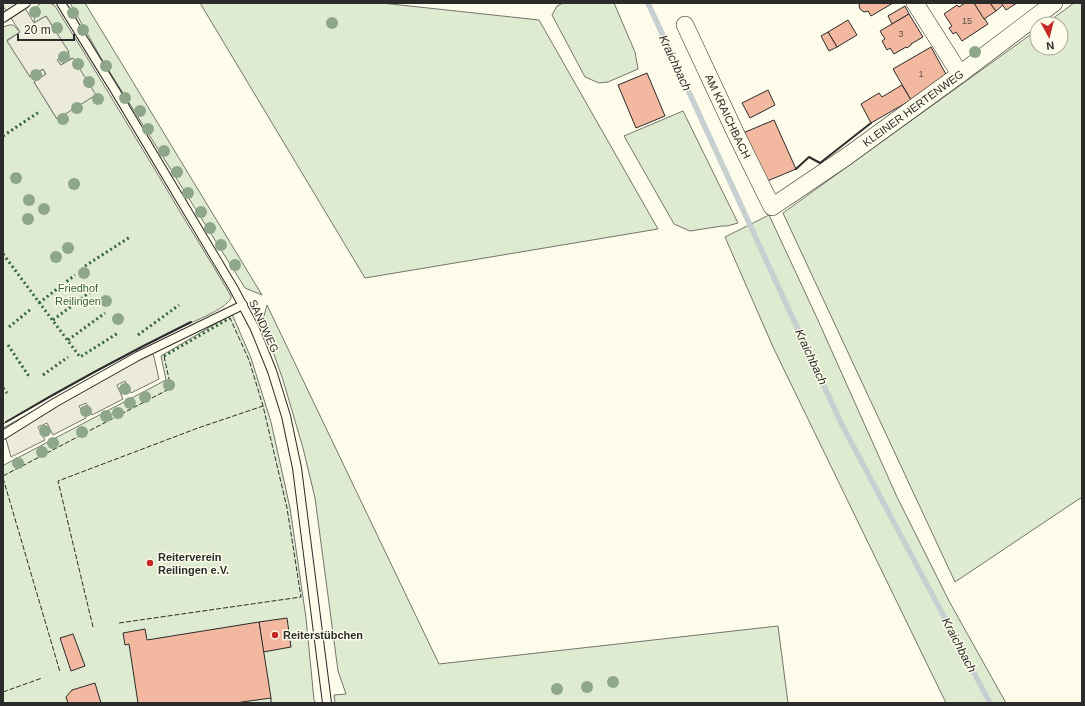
<svg xmlns="http://www.w3.org/2000/svg" width="1085" height="706" viewBox="0 0 1085 706" font-family="Arial,sans-serif">
  <rect width="100%" height="100%" fill="#fdfbea"/>
  <!-- green -->
  <g fill="#deebd1" stroke="#74746e">
    <path d="M41,3H50L55,6C92,64 127,124 163,183C185,221 209,258 231,296C231,299 231,299 229,301C222,310 195,321 184,326C123,356 64,388 6,422L3,425V27L9,25H13L20,32L7,40L30,77L43,69L46,74L34,82L57,119L72,58L61,65L57,60L69,53L46,16L34,23L35,8Z"/>
    <path d="M70,3H85L262,295L245,288L101,58Z"/>
    <path d="M200,3H382L539,20L658,229L365,278Z"/>
    <path d="M563,3H614L635,52L638,69L608,82L599,83L585,77L552,15L557,6Z"/>
    <path d="M1074,3H1082V497L955,582L783,213L1037,30V48H1061V24H1045Z"/>
    <path d="M683,111L738,223L727,226H722L690,231L674,224L624,136Z"/>
    <path d="M769,215L817,318L897,497L949,601L1006,703H946L773,347L725,237Z"/>
    <path d="M267,305L439,664L778,626L788,703H335L334,695L346,694L338,671L315,498L303,448L283,380L265,329L264,316Z"/>
    <path d="M232,314L251,358L271,422L290,508L306,618L314,700L316,703H3V465H4L166,380L161,356Z"/>
  </g>
  <!-- parking -->
  <g fill="#eceadb" stroke="#74746e">
    <path d="M3,3H22L34,23L46,16L69,52L57,60L61,65L73,58L96,95L57,119L34,82L46,74L43,69L30,77L7,41L20,32L3,6Z"/>
    <path d="M150,346L154,357L159,379L131,393L125,381L117,385L123,399L92,415L86,403L79,406L86,418L53,435L47,423L38,427L45,440L11,457L3,428Z"/>
  </g>
  <g fill="none" stroke-linecap="round" stroke-linejoin="round">
    <!-- stream -->
    <path stroke="#c7d0d0" stroke-width="5.5" d="M648,3L841,423L990,703"/>
  </g>
  <!-- building -->
  <g fill="#f2b8a0" stroke="#2b2b2b">
    <path d="M860,3H893L871,16L868,11L864,12L860,9L859,5Z"/>
    <path d="M965,3H974L988,24L962,41L956,32L953,34L949,28L952,26L944,14L957,5L959,7Z"/>
    <path d="M974,3H990L996,11L984,19Z"/>
    <path d="M990,3H1001L1003,5L996,11Z"/>
    <path d="M1001,3H1017L1006,10Z"/>
    <path d="M905,6L909,14L892,24L888,16Z"/>
    <path d="M909,14L923,37L911,44V45L907,48L906,47L894,54L890,48L887,50L882,41L885,39L880,31Z"/>
    <path d="M848,20L857,35L837,47L828,32Z"/>
    <path d="M828,32L837,47L829,51L821,36Z"/>
    <path d="M931,47L948,78L911,100L893,69Z"/>
    <path d="M647,73L665,116L636,128L618,85Z"/>
    <path d="M902,85L911,100L871,123L861,104L879,93L882,97Z"/>
    <path d="M768,90L775,105L750,118L742,103Z"/>
    <path d="M774,120L796,169L765,182L743,133Z"/>
    <path d="M287,618L291,647L263,652L259,622Z"/>
    <path d="M259,622L271,698L235,703H138L129,644L125,645L123,633L145,629L147,640Z"/>
    <path d="M73,634L85,666L71,671L60,638Z"/>
    <path d="M95,683L101,703H68L66,697L72,690Z"/>
  </g>
  <g fill="none" stroke-linecap="round" stroke-linejoin="round">
    <defs>
      <g id="lane">
        <path d="M61,3L116,92L234,289L255,329L272,371L286,416L297,468L327,703"/>
        <path d="M3,18L26,3"/>
        <path d="M3,435L56,402L138,356L243,305"/>
      </g>
      <g id="street">
        <path d="M915,3L960,74"/>
        <path id="s1" d="M685,25L736,134L772,207L846,157L960,74L1054,3"/>
      </g>
    </defs>
    <!-- lane casing -->
    <use href="#lane" stroke="#2b2b2b" stroke-width="10"/>
    <!-- street casing -->
    <use href="#street" stroke="#2b2b2b" stroke-width="18"/>
    <!-- lane -->
    <use href="#lane" stroke="#fdfbea" stroke-width="8"/>
    <!-- street -->
    <use href="#street" stroke="#fdfbea" stroke-width="17"/>
    <!-- hedge -->
    <g stroke="#34623c" stroke-width="3" stroke-dasharray="2 3" stroke-linecap="butt">
      <path d="M3,136L39,112"/>
      <path d="M3,254L80,357L118,333"/>
      <path d="M85,266L130,237"/>
      <path d="M39,303L75,275"/>
      <path d="M53,320L90,292"/>
      <path d="M9,327L31,309"/>
      <path d="M138,335L179,305"/>
      <path d="M68,340L105,313"/>
      <path d="M8,345L30,378"/>
      <path d="M164,356L230,318"/>
      <path d="M43,375L68,357"/>
      <path d="M3,388L7,393"/>
    </g>
    <!-- fence -->
    <g stroke="#2b2b2b" stroke-width="1" stroke-dasharray="5 2" stroke-linecap="butt">
      <path d="M3,476L171,388L164,356"/>
      <path d="M3,478L60,672"/>
      <path d="M119,623L301,597L287,508L263,406L249,360L230,318"/>
      <path d="M93,627L58,481L198,428L263,406"/>
      <path d="M3,692L42,678"/>
      <path d="M271,698V703"/>
    </g>
    <!-- wall -->
    <g stroke="#2b2b2b" stroke-width="2">
      <path d="M796,169L809,157L820,163L871,123"/>
      <path d="M6,422C67,386 128,353 191,322"/>
    </g>
  </g>
  <!-- trees -->
  <g fill="#8ea78a">
    <circle cx="35" cy="12" r="6"/>
    <circle cx="73" cy="13" r="6"/>
    <circle cx="332" cy="23" r="6"/>
    <circle cx="57" cy="28" r="6"/>
    <circle cx="83" cy="30" r="6"/>
    <circle cx="975" cy="52" r="6"/>
    <circle cx="64" cy="57" r="6"/>
    <circle cx="78" cy="64" r="6"/>
    <circle cx="106" cy="66" r="6"/>
    <circle cx="36" cy="75" r="6"/>
    <circle cx="89" cy="82" r="6"/>
    <circle cx="125" cy="98" r="6"/>
    <circle cx="98" cy="99" r="6"/>
    <circle cx="77" cy="108" r="6"/>
    <circle cx="140" cy="111" r="6"/>
    <circle cx="63" cy="119" r="6"/>
    <circle cx="148" cy="129" r="6"/>
    <circle cx="164" cy="151" r="6"/>
    <circle cx="177" cy="172" r="6"/>
    <circle cx="16" cy="178" r="6"/>
    <circle cx="74" cy="184" r="6"/>
    <circle cx="188" cy="193" r="6"/>
    <circle cx="29" cy="200" r="6"/>
    <circle cx="44" cy="209" r="6"/>
    <circle cx="201" cy="212" r="6"/>
    <circle cx="28" cy="219" r="6"/>
    <circle cx="210" cy="228" r="6"/>
    <circle cx="221" cy="245" r="6"/>
    <circle cx="68" cy="248" r="6"/>
    <circle cx="56" cy="257" r="6"/>
    <circle cx="235" cy="265" r="6"/>
    <circle cx="84" cy="273" r="6"/>
    <circle cx="106" cy="301" r="6"/>
    <circle cx="118" cy="319" r="6"/>
    <circle cx="169" cy="385" r="6"/>
    <circle cx="125" cy="389" r="6"/>
    <circle cx="145" cy="397" r="6"/>
    <circle cx="130" cy="403" r="6"/>
    <circle cx="86" cy="411" r="6"/>
    <circle cx="118" cy="413" r="6"/>
    <circle cx="106" cy="416" r="6"/>
    <circle cx="45" cy="431" r="6"/>
    <circle cx="82" cy="432" r="6"/>
    <circle cx="53" cy="443" r="6"/>
    <circle cx="42" cy="452" r="6"/>
    <circle cx="18" cy="463" r="6"/>
    <circle cx="613" cy="682" r="6"/>
    <circle cx="587" cy="687" r="6"/>
    <circle cx="557" cy="689" r="6"/>
  </g>
  <!-- markers -->
  <g fill="#c62828" stroke="#fdfbea" stroke-width="1.5">
    <circle cx="150" cy="563" r="4"/>
    <circle cx="275" cy="635" r="4"/>
  </g>
  <g text-anchor="middle" dominant-baseline="central" stroke-width="3" stroke-linejoin="round" paint-order="stroke">
    <!-- number labels -->
    <g font-size="9" fill="#5d4e48">
      <text x="967" y="21">15</text>
      <text x="901" y="34">3</text>
      <text x="921" y="74">1</text>
    </g>
    <!-- street labels -->
    <g font-size="11" fill="#2b2b2b" stroke="#fdfbea">
      <text stroke="none"><textPath href="#s1" startOffset="374">KLEINER HERTENWEG</textPath></text>
      <text stroke="none"><textPath href="#s1" startOffset="101">AM KRAICHBACH</textPath></text>
      <text transform="translate(264 326) rotate(66)">SANDWEG</text>
    </g>
    <!-- park labels -->
    <g font-size="11" fill="#34623c" stroke="#fdfbea">
      <text x="78" y="288">Friedhof<tspan x="78" dy="13">Reilingen</tspan></text>
    </g>
    <!-- poi labels -->
    <g font-size="11" font-weight="bold" fill="#2b2b2b" stroke="#fdfbea" text-anchor="start">
      <text x="158" y="557">Reiterverein<tspan x="158" dy="13">Reilingen e.V.</tspan></text>
      <text x="283" y="635">Reiterstübchen</text>
    </g>
    <!-- water labels -->
    <g font-size="12" font-style="italic" fill="#2b2b2b" stroke="#fdfbea">
      <text transform="translate(675 63) rotate(65)">Kraichbach</text>
      <text transform="translate(811 357) rotate(65)">Kraichbach</text>
      <text transform="translate(959 645) rotate(62)">Kraichbach</text>
    </g>
  </g>
  <!-- border -->
  <rect width="1085" height="706" fill="none" stroke="#2b2b2b" stroke-width="8"/>
  <!-- north arrow -->
  <g transform="translate(1049 36) rotate(173)"><circle r="19" fill="#fdfbea" stroke="#a9a89e"/>
  <path d="M0-3L7 15L0 10L-7 15Z" fill="#c62828"/>
  <text y="-6" font-size="11" font-weight="bold" text-anchor="middle" fill="#2b2b2b">N</text>
  </g>
  <!-- scale -->
  <path d="M18 34v6h56v-6" fill="none" stroke="#2b2b2b" stroke-width="2"/>
  <text x="24" y="34" font-size="12" fill="#2b2b2b" stroke="#fdfbea" stroke-width="3" paint-order="stroke">20 m</text>
</svg>
